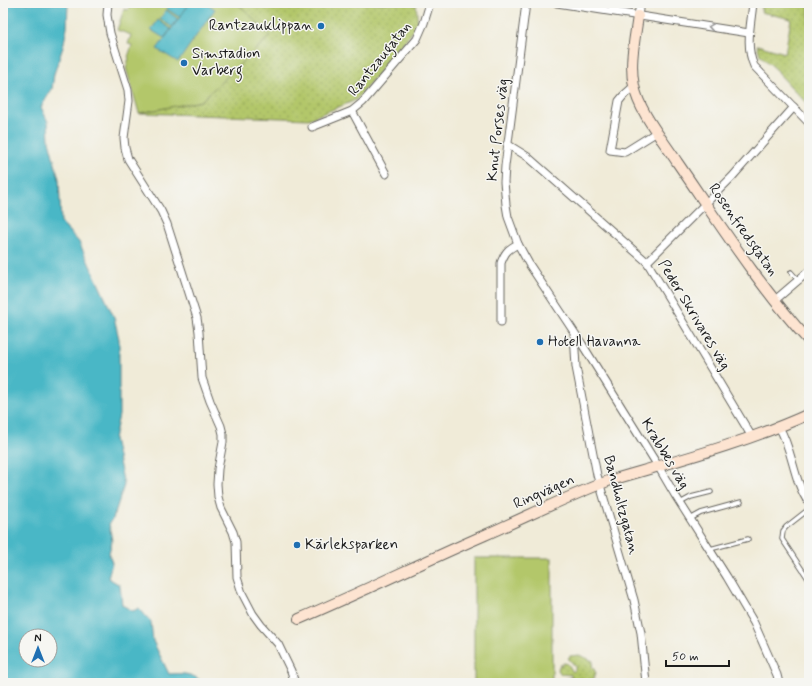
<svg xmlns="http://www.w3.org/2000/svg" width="812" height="686" viewBox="0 0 812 686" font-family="Mynerve,sans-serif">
  <defs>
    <pattern id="grass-dots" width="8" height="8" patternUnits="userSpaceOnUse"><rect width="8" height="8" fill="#b3c76b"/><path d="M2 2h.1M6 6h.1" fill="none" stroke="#99aa5c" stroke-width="1.8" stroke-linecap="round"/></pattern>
  </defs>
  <rect width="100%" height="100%" fill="#f6f6f2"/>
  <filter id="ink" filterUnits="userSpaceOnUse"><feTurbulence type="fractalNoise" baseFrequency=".025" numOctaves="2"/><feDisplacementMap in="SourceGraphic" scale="8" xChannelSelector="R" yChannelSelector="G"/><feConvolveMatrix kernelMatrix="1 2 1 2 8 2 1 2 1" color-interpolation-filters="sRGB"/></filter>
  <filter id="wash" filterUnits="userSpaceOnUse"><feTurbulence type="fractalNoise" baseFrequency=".012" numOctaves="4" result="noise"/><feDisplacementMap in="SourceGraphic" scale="16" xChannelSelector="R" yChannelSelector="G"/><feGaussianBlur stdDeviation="0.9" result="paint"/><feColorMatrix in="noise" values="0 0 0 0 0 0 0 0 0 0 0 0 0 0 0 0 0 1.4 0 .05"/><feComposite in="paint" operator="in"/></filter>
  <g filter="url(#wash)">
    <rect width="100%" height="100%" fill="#f0ebd8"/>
    <!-- grass -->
    <g fill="url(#grass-dots)" stroke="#687244">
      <path d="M236,3H416L418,25L356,100L309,119L139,113L201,101L270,36L245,10Z"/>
      <path d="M762,3H809V106L780,75L778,71L760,55L757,45L785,53L791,19L761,12Z"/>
      <path d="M579,655L593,661L592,666L596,673L592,682L588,683L580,678L575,680V683H562V680L572,677L571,675L561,674L558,670L559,666L564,663L568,664L573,672L575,670V666L568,658L570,656Z"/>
    </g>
    <!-- garden -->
    <g fill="#b3c76b" stroke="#687244">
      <path d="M130,3H236L245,10L270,36L201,101L139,113L126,68L129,58L128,57L132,45L128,44L131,35L117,30L124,9L128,10Z"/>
      <rect x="474" y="558" width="78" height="125"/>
    </g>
    <!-- water -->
    <g fill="#4ab7c6" stroke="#336a71" fill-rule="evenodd">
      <path d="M3,3H68L67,28L63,47L54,74L52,89L41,107L48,122L49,141L59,179L61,223L79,242L114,317L119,339V415L114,439L124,485L113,519L109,523L112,541L109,553L112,563L108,578L120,585L122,605L133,611L139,608L151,622L153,641L169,674C181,673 194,673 203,683H3ZM26,636H50V660H26Z"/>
      <path d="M168,3H189L179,17L167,9Z"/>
      <path d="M190,3H206L215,9L178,62L157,49Z"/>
      <path d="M166,10L178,19L172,27L160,19Z"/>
      <path d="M158,20L171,29L164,38L151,30Z"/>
    </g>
  </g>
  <g filter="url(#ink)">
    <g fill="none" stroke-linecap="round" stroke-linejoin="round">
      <defs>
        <g id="lane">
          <path d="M611,11L619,3"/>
          <path d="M791,272L798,280"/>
          <path d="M680,503L691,497L711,492"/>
          <path d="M809,509L786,527L783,531L782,539L809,580"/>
          <path d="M690,519L701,513L741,502"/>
          <path d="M710,549L748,539"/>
        </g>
        <g id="street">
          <path d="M108,3L107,15L110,33L128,90L129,101L124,138L125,148L128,159L161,211L167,224L197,318L199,332L202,378L210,401L221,426L223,434V442L218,469L217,484L218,497L221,508L233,532L236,542L237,577L242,593L253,614L261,625L278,644L291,671L295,683"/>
          <path d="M526,3L505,166L504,182L506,205L508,217L518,244L529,264L582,344L658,466L675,495L727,577L754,623L777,675L779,683"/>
          <path d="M557,3L749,33"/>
          <path d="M753,3C751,24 745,46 754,66L809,123"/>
          <path d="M638,16L640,3"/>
          <path d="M634,86L624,95L619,101L610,150L625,152L657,132"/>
          <path d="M352,111L386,174"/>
          <path d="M312,127L352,111L363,102L417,39L424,23L430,3"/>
          <path d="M507,144L528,157L647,262L752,437"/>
          <path d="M647,262L732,177L794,107"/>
          <path d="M774,301L809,271"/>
          <path d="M501,322V263C505,252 508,249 518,244"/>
          <path d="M574,334L576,367L597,475L634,600L641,633L646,683"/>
          <path d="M779,427C793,450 793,481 809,503"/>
        </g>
        <g id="secondary">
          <path d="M638,16C635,39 629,63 634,86C639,112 663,140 677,162C719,223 759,286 809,341"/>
          <path d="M299,619C362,592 423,562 485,535C526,517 566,497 608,481C676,461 745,443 809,414"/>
        </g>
      </defs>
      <!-- lane casing -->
      <use href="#lane" stroke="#66645e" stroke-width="5.5"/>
      <!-- street casing -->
      <use href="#street" stroke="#66645e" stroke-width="9"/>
      <!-- secondary casing -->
      <use href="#secondary" stroke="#66645e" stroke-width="12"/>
      <!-- lane -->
      <use href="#lane" stroke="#fff" stroke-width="3.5"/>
      <!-- street -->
      <use href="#street" stroke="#fff" stroke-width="7"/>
      <!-- secondary -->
      <use href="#secondary" stroke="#fde4d1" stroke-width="10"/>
    </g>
    <!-- one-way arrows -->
    <defs><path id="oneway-chevron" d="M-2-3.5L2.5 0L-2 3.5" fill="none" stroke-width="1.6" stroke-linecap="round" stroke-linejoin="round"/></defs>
    <use stroke="#999" href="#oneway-chevron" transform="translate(711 27) rotate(-171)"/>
  </g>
  <!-- markers -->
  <g fill="#1f6fb2" stroke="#f6f6f2" stroke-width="1.5">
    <circle cx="321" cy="26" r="4"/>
    <circle cx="184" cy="63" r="4"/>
    <circle cx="540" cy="342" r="4"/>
    <circle cx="297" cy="545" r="4"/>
  </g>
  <g text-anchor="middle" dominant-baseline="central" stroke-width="3" stroke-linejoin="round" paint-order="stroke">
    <!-- poi labels -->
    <g font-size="15" fill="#1c1c1c" stroke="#f6f6f2" text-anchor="start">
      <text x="313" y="26" text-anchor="end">Rantzauklippan</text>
      <text x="192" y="54">Simstadion<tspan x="192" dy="17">Varberg</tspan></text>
      <text x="548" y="342">Hotell Havanna</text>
      <text x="305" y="545">Kärleksparken</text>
    </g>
    <!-- street labels -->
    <g font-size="15" fill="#1c1c1c" stroke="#f6f6f2">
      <text transform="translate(380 59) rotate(-51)">Rantzaugatan</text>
      <text transform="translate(498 130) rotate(-84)">Knut Porses väg</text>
      <text transform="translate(743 230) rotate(55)">Rosenfredsgatan</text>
      <text transform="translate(694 315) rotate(59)">Peder Skrivares väg</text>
      <text transform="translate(665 454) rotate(59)">Krabbes väg</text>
      <text transform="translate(544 492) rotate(-24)">Ringvägen</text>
      <text transform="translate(621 505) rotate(75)">Bandholtzgatan</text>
    </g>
  </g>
  <!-- margin -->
  <rect width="812" height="686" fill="none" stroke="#f6f6f2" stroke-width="16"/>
  <!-- north arrow -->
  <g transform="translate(38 648)"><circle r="19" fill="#f6f6f2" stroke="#9f9f9c"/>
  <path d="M0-3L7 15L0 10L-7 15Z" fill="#1f6fb2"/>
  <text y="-6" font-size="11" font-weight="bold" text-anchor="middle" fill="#1c1c1c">N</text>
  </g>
  <!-- scale -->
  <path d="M666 660v6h63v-6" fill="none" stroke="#1c1c1c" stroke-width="2"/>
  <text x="672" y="660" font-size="12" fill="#1c1c1c" stroke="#f6f6f2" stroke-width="3" paint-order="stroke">50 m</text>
</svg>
